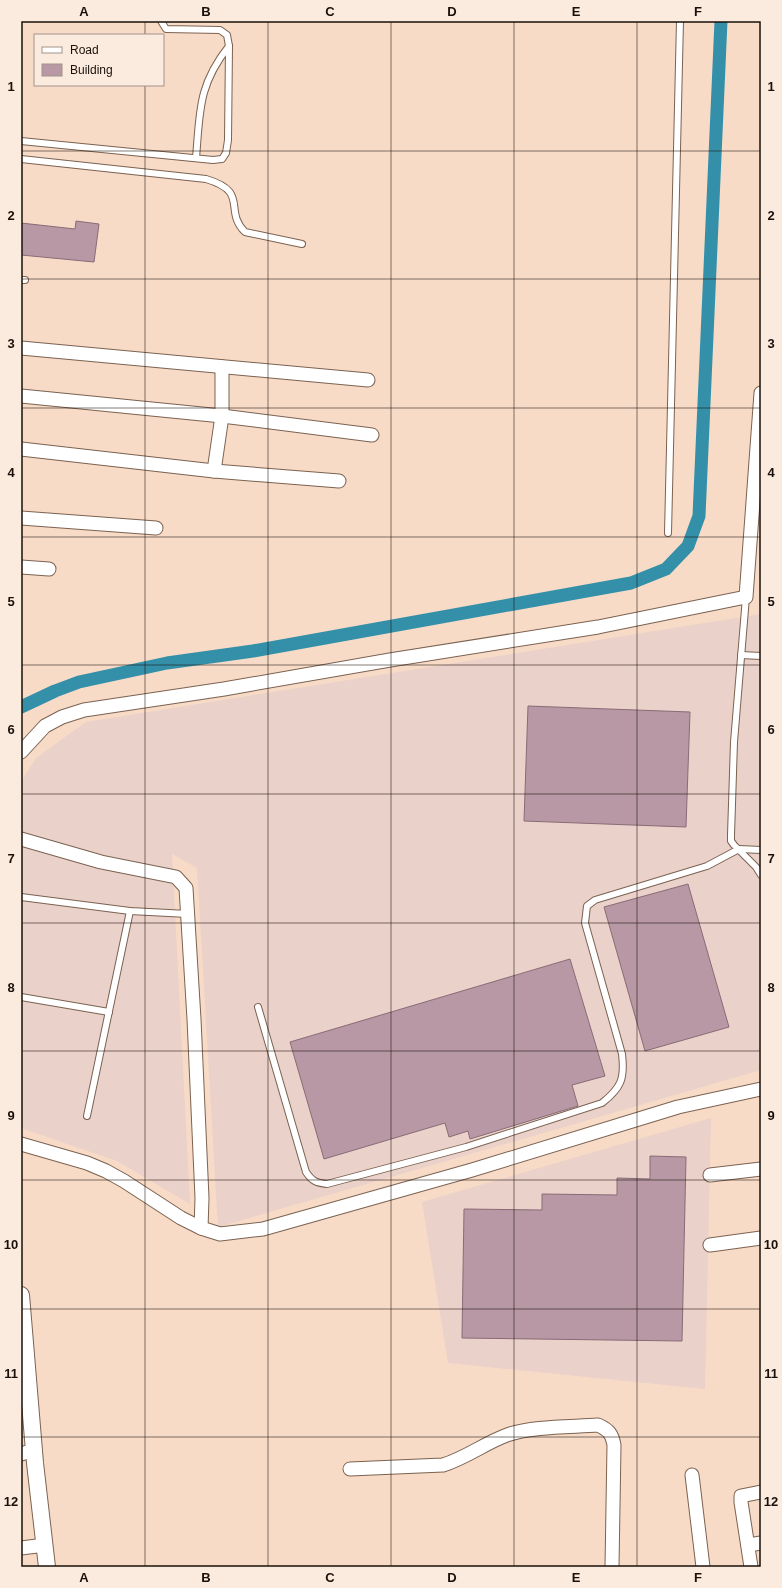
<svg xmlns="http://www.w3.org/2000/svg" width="782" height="1588" viewBox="0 0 782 1588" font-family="Arial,sans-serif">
  <rect width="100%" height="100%" fill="#f7dbc7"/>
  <!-- industrial -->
  <g fill="#ead1c9">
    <path d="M761,614V1070L218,1227L197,868L172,854L190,1204L117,1161L21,1128V782L36,758L86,722Z"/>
    <path d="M711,1118L705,1389L448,1363L422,1202Z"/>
  </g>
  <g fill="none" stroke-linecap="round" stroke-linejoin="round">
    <!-- canal -->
    <path stroke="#3490a9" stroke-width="13" d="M21,707L55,691L79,682L167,663L253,651L631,583L666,569L688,546L699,516L721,21"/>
  </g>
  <!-- building -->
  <g fill="#b798a4" stroke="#896b77">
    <path d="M76,221L99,224L94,262L21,255V223L75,229Z"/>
    <path d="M528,706L690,712L686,827L524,821Z"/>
    <path d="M688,884L729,1027L645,1051L604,907Z"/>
    <path d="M570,959L605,1076L572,1085L578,1106L470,1139L468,1131L449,1137L445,1123L324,1159L290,1042Z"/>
    <path d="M650,1156L686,1157L682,1341L462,1338L464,1209L542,1210V1194L617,1195V1178L650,1179Z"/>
  </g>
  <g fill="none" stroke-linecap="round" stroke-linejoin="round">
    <defs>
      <g id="service">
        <path d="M21,141L213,160L222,159L226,153L228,140L229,46L227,35L220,30L166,29L161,21"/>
        <path d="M196,158C200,111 198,85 229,46"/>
        <path d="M21,159L206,179C250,192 223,210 245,232L302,244"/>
        <path d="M21,280H25"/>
        <path d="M668,533L680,21"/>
        <path d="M746,597L734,742L731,835V841L734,845L756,867L761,875"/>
        <path d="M741,655L761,656"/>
        <path d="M21,897L130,911L188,914"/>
        <path d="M21,997L109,1012"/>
        <path d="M258,1007L306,1172C312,1181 316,1183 327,1184L466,1147L602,1103C621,1088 625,1079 622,1054L585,923L587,906L595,900L707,866L739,849L761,850"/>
        <path d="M87,1116L130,911"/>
      </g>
      <g id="minor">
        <path d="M21,348L368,380"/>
        <path d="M21,396L222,416L372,435"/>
        <path d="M21,449L214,471L339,481"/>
        <path d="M214,471L222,416V367"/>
        <path d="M21,518L156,528"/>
        <path d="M21,567L49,569"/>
        <path d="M21,752L45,726L62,717L84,710L224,689L390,660L598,627L746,597L761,393"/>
        <path d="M21,839L101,862L176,877L186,888L194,1019L202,1198L201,1228"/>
        <path d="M21,1144L87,1163L106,1171L124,1181L181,1218L201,1228L220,1234L263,1229L472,1170L678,1107L761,1089"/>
        <path d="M710,1175L761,1169"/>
        <path d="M710,1245L761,1238"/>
        <path d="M21,1454L34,1450"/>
        <path d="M350,1469L443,1465C466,1458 485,1443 507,1435C531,1426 572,1427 598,1425C609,1430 612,1434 614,1445L612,1567"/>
        <path d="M692,1475L703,1567"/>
        <path d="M748,1545L761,1543"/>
        <path d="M21,1548L45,1545"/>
        <path d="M751,1567L741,1502V1496L761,1492"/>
      </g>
      <path id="tertiary" d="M21,1295L35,1463L47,1567"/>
    </defs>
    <!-- service casing -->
    <use href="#service" stroke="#7b6251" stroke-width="8"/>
    <!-- minor casing -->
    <use href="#minor" stroke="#7b6251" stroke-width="15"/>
    <!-- tertiary casing -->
    <use href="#tertiary" stroke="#7b6251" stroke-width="18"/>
    <!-- service -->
    <use href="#service" stroke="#fff" stroke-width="6"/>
    <!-- minor -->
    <use href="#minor" stroke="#fff" stroke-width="13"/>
    <!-- tertiary -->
    <use href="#tertiary" stroke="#fff" stroke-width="16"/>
  </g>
  <!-- grid -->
  <path fill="none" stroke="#191009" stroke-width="1" stroke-opacity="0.55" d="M145,21V35M268,21V1567M391,21V1567M514,21V1567M637,21V1567M145,85V1567M21,151H761M21,279H761M21,408H761M21,537H761M21,665H761M21,794H761M21,923H761M21,1051H761M21,1180H761M21,1309H761M21,1437H761"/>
  <!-- border -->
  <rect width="782" height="1588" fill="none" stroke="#fbeade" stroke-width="44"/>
  <!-- legend -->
  <rect x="34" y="34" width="130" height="52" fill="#fbeade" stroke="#a19389"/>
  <rect x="42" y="47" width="20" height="6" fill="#ffffff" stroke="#a19389"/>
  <text x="70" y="54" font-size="12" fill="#191009">Road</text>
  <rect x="42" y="64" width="20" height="12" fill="#b798a4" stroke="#a19389"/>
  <text x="70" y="74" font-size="12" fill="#191009">Building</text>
  <rect x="22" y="22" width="738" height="1544" fill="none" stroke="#191009" stroke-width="1.5"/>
  <g font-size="13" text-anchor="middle" font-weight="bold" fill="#191009">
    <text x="84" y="16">A</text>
    <text x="206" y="16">B</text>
    <text x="330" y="16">C</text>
    <text x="452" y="16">D</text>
    <text x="576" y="16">E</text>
    <text x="698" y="16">F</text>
    <text x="11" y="91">1</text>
    <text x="771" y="91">1</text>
    <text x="11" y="220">2</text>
    <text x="771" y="220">2</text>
    <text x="11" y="348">3</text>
    <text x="771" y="348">3</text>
    <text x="11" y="477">4</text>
    <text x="771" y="477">4</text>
    <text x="11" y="606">5</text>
    <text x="771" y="606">5</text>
    <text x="11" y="734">6</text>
    <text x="771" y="734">6</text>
    <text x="11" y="863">7</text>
    <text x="771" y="863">7</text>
    <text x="11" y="992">8</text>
    <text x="771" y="992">8</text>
    <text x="11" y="1120">9</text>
    <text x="771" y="1120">9</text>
    <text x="11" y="1249">10</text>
    <text x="771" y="1249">10</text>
    <text x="11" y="1378">11</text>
    <text x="771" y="1378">11</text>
    <text x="11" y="1506">12</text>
    <text x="771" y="1506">12</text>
    <text x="84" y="1582">A</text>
    <text x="206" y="1582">B</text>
    <text x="330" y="1582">C</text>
    <text x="452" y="1582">D</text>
    <text x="576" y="1582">E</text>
    <text x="698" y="1582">F</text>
  </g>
</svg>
